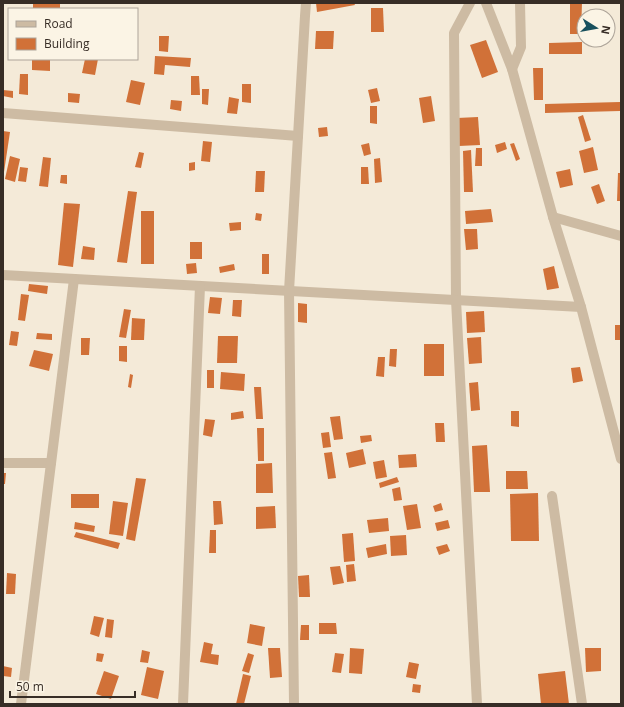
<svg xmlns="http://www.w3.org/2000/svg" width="624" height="707" viewBox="0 0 624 707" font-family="'Open Sans',sans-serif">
  <rect width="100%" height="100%" fill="#f4ead8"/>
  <!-- building -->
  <g fill="#d17138">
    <rect x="33" y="3" width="27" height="6"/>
    <path d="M316,3H354L355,5L317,12Z"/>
    <path d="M570,3H582L581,34H570Z"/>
    <path d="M371,8H383L384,32H371Z"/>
    <path d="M316,31H334L333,49H315Z"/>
    <path d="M159,36H169L168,52L159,51Z"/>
    <path d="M486,40L498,72L482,78L470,45Z"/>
    <path d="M582,42V54H549V43Z"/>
    <path d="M155,56L191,58L190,67L165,65L164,75L154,74Z"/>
    <path d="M32,59H50V71L32,70Z"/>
    <path d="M85,59H98L95,75L82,73Z"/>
    <path d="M533,68H543V100H534Z"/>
    <path d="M20,74H28V95L19,94Z"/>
    <path d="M191,76H199L200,95H191Z"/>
    <path d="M131,80L145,83L140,105L126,102Z"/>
    <path d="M242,84H251V103L242,102Z"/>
    <path d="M377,88L380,101L371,103L368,90Z"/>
    <path d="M202,89H209L208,105L202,104Z"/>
    <path d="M3,90L13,91V98L3,96Z"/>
    <path d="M68,93L80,94L79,103L68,102Z"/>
    <path d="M431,96L435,121L423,123L419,98Z"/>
    <path d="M229,97L239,99L237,114L227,113Z"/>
    <path d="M171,100L182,101L181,111L170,109Z"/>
    <path d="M620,102V111L545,113V104Z"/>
    <path d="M370,106H377V124L370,123Z"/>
    <path d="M583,115L591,140L585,142L578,117Z"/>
    <path d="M478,117L480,145L459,146L457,118Z"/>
    <path d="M327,127L328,136L319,137L318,128Z"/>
    <path d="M3,131L10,132L4,172L3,171Z"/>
    <path d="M203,141L212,142L210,162L201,161Z"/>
    <path d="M505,142L507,149L497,153L495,145Z"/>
    <path d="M369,143L371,154L364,156L361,145Z"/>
    <path d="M514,143L520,159L516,161L510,144Z"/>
    <path d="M593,147L598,170L584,173L579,151Z"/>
    <path d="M476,148H482V166H475Z"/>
    <path d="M471,150L473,192H464L463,151Z"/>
    <path d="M139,152L144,153L141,168L135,167Z"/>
    <path d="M10,156L20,159L15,182L5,179Z"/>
    <path d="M43,157L51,158L48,187L39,186Z"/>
    <path d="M380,158L382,182L375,183L374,159Z"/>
    <path d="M195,162V170L189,171V163Z"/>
    <path d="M20,167L28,168L26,182L18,181Z"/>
    <path d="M361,167H368L369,184H361Z"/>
    <path d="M570,169L573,185L560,188L556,172Z"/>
    <path d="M256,171H265L264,192H255Z"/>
    <path d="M618,173H621V201H617Z"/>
    <path d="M61,175H67V184L60,183Z"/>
    <path d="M599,184L605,201L597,204L591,187Z"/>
    <path d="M128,191L137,192L127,263L117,262Z"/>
    <path d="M64,203L80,204L73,267L58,265Z"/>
    <path d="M491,209L493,222L466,224L465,211Z"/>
    <rect x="141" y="211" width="13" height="53"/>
    <path d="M256,213L262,214L261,221L255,220Z"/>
    <path d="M241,222V230L230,231L229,223Z"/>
    <path d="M464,229H477L478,249L466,250Z"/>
    <rect x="190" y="242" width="12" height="17"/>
    <path d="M83,246L95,248L94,260L81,259Z"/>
    <rect x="262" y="254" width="7" height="20"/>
    <path d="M196,263L197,273L187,274L186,264Z"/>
    <path d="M234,264L235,270L220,273L219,267Z"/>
    <path d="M554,266L559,288L547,290L543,269Z"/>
    <path d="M29,284L48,286L47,294L28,291Z"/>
    <path d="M21,294L29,295L25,321L18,320Z"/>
    <path d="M210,297L222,298L220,314L208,313Z"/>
    <path d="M233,300H242L241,317L232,316Z"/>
    <path d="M298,303L307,304V323L298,322Z"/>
    <path d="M124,309L131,310L126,338L119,337Z"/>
    <path d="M484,311L485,332L467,333L466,312Z"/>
    <path d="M132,318L145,319L144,340H131Z"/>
    <rect x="615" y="325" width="6" height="15"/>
    <path d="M11,331L19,332L17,346L9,345Z"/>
    <path d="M37,333L52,334V340L36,339Z"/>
    <path d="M218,336H238L237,363H217Z"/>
    <path d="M481,337L482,363L469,364L467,338Z"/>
    <path d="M81,338H90L89,355H81Z"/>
    <rect x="424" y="344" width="20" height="32"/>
    <path d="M119,346H127V362L119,361Z"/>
    <path d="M390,349H397L396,367L389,366Z"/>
    <path d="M34,350L53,354L49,371L29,366Z"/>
    <path d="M378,357H385L384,377L376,376Z"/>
    <path d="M580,367L583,381L573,383L571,368Z"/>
    <rect x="207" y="370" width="7" height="18"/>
    <path d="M221,372L245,374L244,391L220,389Z"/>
    <path d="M130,374L133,375L131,388L128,387Z"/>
    <path d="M478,382L480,410L471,411L469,383Z"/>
    <path d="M254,387H261L263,419H256Z"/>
    <path d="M243,411L244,418L231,420V413Z"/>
    <path d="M511,411H519V427L511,426Z"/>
    <path d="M340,416L343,439L334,440L330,417Z"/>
    <path d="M205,419L215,420L212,437L203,435Z"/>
    <path d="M435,423H444L445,442H436Z"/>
    <path d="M257,428H264V461H258Z"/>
    <path d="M329,432L331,447L323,448L321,433Z"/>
    <path d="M371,435L372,441L361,443L360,436Z"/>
    <path d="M487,445L490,492H474L472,446Z"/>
    <path d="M363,449L366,464L349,468L346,453Z"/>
    <path d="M332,452L336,478L328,479L324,453Z"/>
    <path d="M416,454L417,467L399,468L398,455Z"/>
    <path d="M384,460L387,477L376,479L373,462Z"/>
    <path d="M272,463L273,493H256V464Z"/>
    <path d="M506,471H527L528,489H506Z"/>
    <path d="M3,473H6L5,484H3Z"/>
    <path d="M397,477L399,482L380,488L379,483Z"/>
    <path d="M136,478L146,479L135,541L126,539Z"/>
    <path d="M400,487L402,500L394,501L392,489Z"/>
    <path d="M538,493L539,541H511L510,494Z"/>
    <rect x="71" y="494" width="28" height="14"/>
    <path d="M113,501L128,503L123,536L109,534Z"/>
    <path d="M213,501H221L223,524L214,525Z"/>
    <path d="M441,503L443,510L435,512L433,506Z"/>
    <path d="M417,504L421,528L407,530L403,506Z"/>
    <path d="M275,506L276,528L256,529V507Z"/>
    <path d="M388,518L389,531L369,533L367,520Z"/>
    <path d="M448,520L450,528L437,531L435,523Z"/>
    <path d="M75,522L95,526L94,532L74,529Z"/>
    <path d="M210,530H216V553H209Z"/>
    <path d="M76,532L120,543L118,549L74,537Z"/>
    <path d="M353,533L355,561L344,562L342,534Z"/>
    <path d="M406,535L407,555L391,556L390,536Z"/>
    <path d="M386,544L387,554L368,558L366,548Z"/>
    <path d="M447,544L450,551L439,555L436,547Z"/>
    <path d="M354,564L356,581L347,582L346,565Z"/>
    <path d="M340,566L344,583L333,585L330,567Z"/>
    <path d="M7,573L16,574L15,594H6Z"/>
    <path d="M309,575L310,597H299L298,576Z"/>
    <path d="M94,616L104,618L99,637L90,634Z"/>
    <path d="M107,619L114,620L112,638L105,637Z"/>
    <path d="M319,623H336L337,634H319Z"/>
    <path d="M250,624L265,627L262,646L247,643Z"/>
    <path d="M301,625H309V640H300Z"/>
    <path d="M204,642L213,644L211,654L219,655L218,665L200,662Z"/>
    <path d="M268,648H280L282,677L270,678Z"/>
    <path d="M350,648L364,649L362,674L349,673Z"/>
    <path d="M585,648H601V671L586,672Z"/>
    <path d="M142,650L150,652L148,663L140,662Z"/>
    <path d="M97,653L104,654L102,662L96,661Z"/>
    <path d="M248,653L254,655L249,673L242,671Z"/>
    <path d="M335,653L344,654L341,673L332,672Z"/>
    <path d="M409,662L419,664L416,679L406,677Z"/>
    <path d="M3,666L12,668L11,677L3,676Z"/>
    <path d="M147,667L164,671L158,699L141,695Z"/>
    <path d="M104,671L119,676L111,699L96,694Z"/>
    <path d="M565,671L569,704H541L538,674Z"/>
    <path d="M243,674L251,676L244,704H236Z"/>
    <path d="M413,684L421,685L420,693L412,692Z"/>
  </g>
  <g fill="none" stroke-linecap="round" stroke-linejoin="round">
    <!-- street -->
    <g stroke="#cdbba3" stroke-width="10">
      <path d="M470,3L454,33L456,300L477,704"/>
      <path d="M486,3L512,69L553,217L581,307L621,459"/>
      <path d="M512,69L521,47L520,3"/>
      <path d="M3,113L298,136"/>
      <path d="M553,217L621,236"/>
      <path d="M3,275L581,307"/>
      <path d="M3,463H51"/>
      <path d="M552,496L582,704"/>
      <path d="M21,704L74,279"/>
      <path d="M183,704L200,286"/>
      <path d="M294,704L289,291L305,16L306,3"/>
    </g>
  </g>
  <!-- border -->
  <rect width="624" height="707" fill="none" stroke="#372d26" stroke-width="8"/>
  <!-- legend -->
  <rect x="8" y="8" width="130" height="52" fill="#fbf4e5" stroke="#ada499"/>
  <rect x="16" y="21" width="20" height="6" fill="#cdbba3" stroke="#ada499"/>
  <text x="44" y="28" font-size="12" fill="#372d26">Road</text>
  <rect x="16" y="38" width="20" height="12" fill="#d17138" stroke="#ada499"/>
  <text x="44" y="48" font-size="12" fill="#372d26">Building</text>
  <!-- north arrow -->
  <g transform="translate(596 28) rotate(101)"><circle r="19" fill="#fbf4e5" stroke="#ada499"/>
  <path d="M0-3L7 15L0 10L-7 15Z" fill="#174f5c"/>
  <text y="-6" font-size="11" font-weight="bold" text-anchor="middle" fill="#372d26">N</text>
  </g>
  <!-- scale -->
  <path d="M10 691v6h125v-6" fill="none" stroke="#372d26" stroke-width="2"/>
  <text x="16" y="691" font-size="12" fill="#372d26" stroke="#fbf4e5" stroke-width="3" paint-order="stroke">50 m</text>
</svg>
